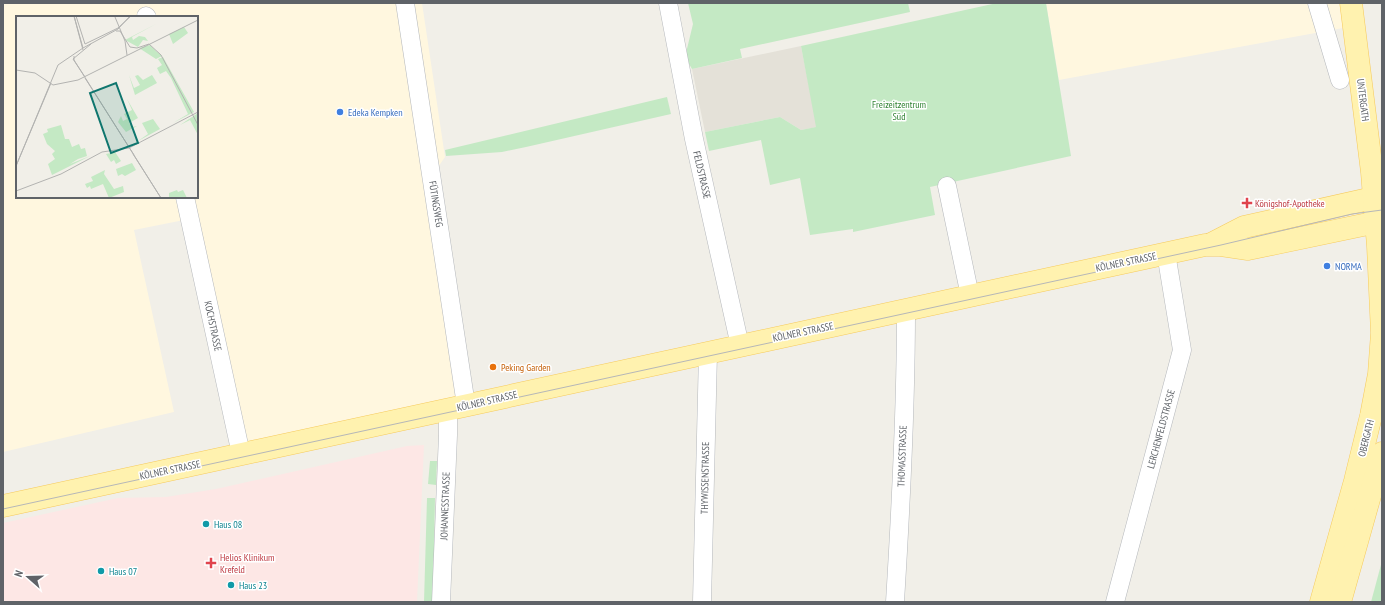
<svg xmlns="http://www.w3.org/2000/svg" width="1385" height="605" viewBox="0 0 1385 605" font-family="'PT Sans Narrow',sans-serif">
  <rect width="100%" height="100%" fill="#f1efe8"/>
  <!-- commercial -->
  <g fill="#fff7df" fill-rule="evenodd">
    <path d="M3,3H422L445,157L425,186L457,399L233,447L184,220L134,230L174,412L3,452ZM17,17H197V197H17Z"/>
    <path d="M1046,3H1341L1343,28L1059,80Z"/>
  </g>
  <!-- education -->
  <path fill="#e4e1d8" d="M801,46L817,127L801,130L780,117L705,132L692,69Z"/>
  <!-- medical -->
  <path fill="#fde7e5" d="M424,445L417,602H3V523L118,498L166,497L216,489L407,446Z"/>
  <!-- green -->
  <g fill="#c4e9c4">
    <path d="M688,3H908L910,12L740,49L742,58L692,69L685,57L693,24Z"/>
    <path d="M997,3H1046L1071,156L930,187L935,215L853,232V229L810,235L800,178L770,185L761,140L709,151L705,132L780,117L801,130L816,127L801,46Z"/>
    <path d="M667,97L671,114L526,147L502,152L446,156L445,150Z"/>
    <path d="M430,461H437L436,485L428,484Z"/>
    <path d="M427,498H435L433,602H424Z"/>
    <path d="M1382,561V602H1371Z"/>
  </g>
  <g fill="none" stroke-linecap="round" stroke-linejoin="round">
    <defs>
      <g id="minor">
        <path d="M405,3L466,405"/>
        <path d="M668,3L694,139L740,346"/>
        <path d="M1317,3L1340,80"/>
        <path d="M146,16L147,17"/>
        <path d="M947,186L970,296"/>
        <path d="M185,197L241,454"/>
        <path d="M441,602L448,435V410"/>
        <path d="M702,602L708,353"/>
        <path d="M895,602C901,505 906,407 906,310"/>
        <path d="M1115,602L1182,350L1166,253"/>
      </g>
      <g id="major">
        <path d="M1211,244L1244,227L1382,196"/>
        <path d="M3,506L1205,245H1221L1248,249L1382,221"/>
        <path d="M1321,602L1355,481L1371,416L1379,374L1382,333L1378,246L1372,172L1351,3"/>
        <path d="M1340,602L1382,453"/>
      </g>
    </defs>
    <!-- minor casing -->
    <use href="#minor" stroke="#b5b8bc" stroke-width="19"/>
    <!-- major casing -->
    <use href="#major" stroke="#f6ca5c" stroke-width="23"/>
    <!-- minor -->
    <use href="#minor" stroke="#fff" stroke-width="18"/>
    <!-- major -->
    <use href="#major" stroke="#fff2af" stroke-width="22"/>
    <!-- tram -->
    <path stroke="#b6b7b8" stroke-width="1" d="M3,509L1221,245L1352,214L1382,210"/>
  </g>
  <!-- markers -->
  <g fill="#3f7fe0" stroke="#fff" stroke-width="1.5">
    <circle cx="340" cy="112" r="4"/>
    <circle cx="1327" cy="266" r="4"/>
  </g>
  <g fill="#e0444e" stroke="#fff" stroke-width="1.5">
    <path d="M1245 197h4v4h4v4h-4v4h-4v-4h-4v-4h4z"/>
    <path d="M209 557h4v4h4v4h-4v4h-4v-4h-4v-4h4z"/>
  </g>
  <circle fill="#e8710a" stroke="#fff" stroke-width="1.5" cx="493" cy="367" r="4"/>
  <g fill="#0f9aa8" stroke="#fff" stroke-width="1.5">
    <circle cx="206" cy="524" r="4"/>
    <circle cx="101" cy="571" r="4"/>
    <circle cx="231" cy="585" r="4"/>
  </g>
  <g text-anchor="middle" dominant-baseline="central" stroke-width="3" stroke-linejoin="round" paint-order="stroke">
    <!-- street labels -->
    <g font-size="10" fill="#5f6368" stroke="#fff">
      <text transform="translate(1363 100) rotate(83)">UNTERGATH</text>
      <text transform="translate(702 175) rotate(77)">FELDSTRASSE</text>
      <text transform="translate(436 204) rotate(81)">FÜTINGSWEG</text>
      <text transform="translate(1126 262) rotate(-12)">KÖLNER STRASSE</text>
      <text transform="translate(213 326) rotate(78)">KOCHSTRASSE</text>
      <text transform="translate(803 332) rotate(-12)">KÖLNER STRASSE</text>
      <text transform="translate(487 401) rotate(-13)">KÖLNER STRASSE</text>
      <text transform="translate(1161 429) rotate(-75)">LERCHENFELDSTRASSE</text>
      <text transform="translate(1366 438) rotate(-76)">OBERGATH</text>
      <text transform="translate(902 456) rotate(-88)">THOMASSTRASSE</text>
      <text transform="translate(170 470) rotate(-12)">KÖLNER STRASSE</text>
      <text transform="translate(705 478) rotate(-89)">THYWISSENSTRASSE</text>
      <text transform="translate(445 506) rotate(-88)">JOHANNESSTRASSE</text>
    </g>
    <!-- park labels -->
    <g font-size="10" fill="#328335" stroke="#fff">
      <text x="899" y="104">Freizeitzentrum<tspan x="899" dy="12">Süd</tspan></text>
    </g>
    <!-- shop labels -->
    <g font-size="10" fill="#366cbe" stroke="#fff" text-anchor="start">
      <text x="348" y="112">Edeka Kempken</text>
      <text x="1335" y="266">NORMA</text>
    </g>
    <!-- health labels -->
    <g font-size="10" fill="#be3a42" stroke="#fff" text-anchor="start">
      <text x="1255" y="203">Königshof-Apotheke</text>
      <text x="220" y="557">Helios Klinikum<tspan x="220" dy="12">Krefeld</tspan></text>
    </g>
    <!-- food labels -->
    <g font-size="10" fill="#c56008" stroke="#fff" text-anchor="start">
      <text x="501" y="367">Peking Garden</text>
    </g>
    <!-- culture labels -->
    <g font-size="10" fill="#0d838f" stroke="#fff" text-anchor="start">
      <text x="214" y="524">Haus 08</text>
      <text x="109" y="571">Haus 07</text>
      <text x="239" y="585">Haus 23</text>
    </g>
  </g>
  <!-- overview -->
  <g transform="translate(16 16)">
    <rect width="182" height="182" fill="#f1efe8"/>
    <path d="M140,8L116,21L117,24L123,20L129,21L132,25L127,24L122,31L109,24ZM168,11L172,17L157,28L153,18ZM134,29L140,35L146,40L140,43L123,32ZM147,41L178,96L157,107L172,98L155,62L150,55L144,58L141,52L146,49L142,43ZM113,59L118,72L124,69L119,60L122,59L127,64L136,59L141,67L119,79ZM111,83L122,102L113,107L116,111L121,110L110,116L102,106L105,100L107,105L111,103L108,98L116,94ZM182,97V119L174,104L164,109ZM137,103L144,113L122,125L132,118L126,107ZM45,109L49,123H53L56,131L63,128L65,133L69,132L71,140L62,143L54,148L74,140L36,159L32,148L39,143L36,138L39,135L31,128L27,118L32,116L31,113ZM99,136L105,145L100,148L98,144L95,146L90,138ZM116,147L120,154L109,160L106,158L102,160L100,153ZM89,154L88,158L98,173L107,170L108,176L93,182L87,168L75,173L74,170L71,172L69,168L77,165L75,161ZM161,174L162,176L167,174L171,182H153V177Z" fill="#c4e9c4"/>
    <path fill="none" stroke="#b3b3b1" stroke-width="1" d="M58,0L67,34M60,0L69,28M99,1L109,25L111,39M102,12L115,0M100,15H104L114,31L121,32L133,28L145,39L182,109M69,28L102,12M67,32L102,13L114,0M58,40V44L145,182M0,54L19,57L37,69L62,64L182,4M69,61L57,43L75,28M69,62L118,139M117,138L145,182M0,150L35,67M0,150L42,49L67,32L58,0M0,175L45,158L86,136L113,132L182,96"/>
    <path fill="#0f766e" fill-opacity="0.15" stroke="#0f766e" stroke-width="2" d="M100,67L122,127L95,137L74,77Z"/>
    <rect width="182" height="182" fill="none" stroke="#5f6368" stroke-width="2"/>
  </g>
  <!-- border -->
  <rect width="1385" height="605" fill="none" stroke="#5f6368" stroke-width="8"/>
  <!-- north arrow -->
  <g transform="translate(28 577) rotate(290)" stroke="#ffffff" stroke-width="3" paint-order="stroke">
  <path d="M0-3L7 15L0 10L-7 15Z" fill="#5f6368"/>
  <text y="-6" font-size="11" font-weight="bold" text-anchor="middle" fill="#5f6368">N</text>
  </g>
</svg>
